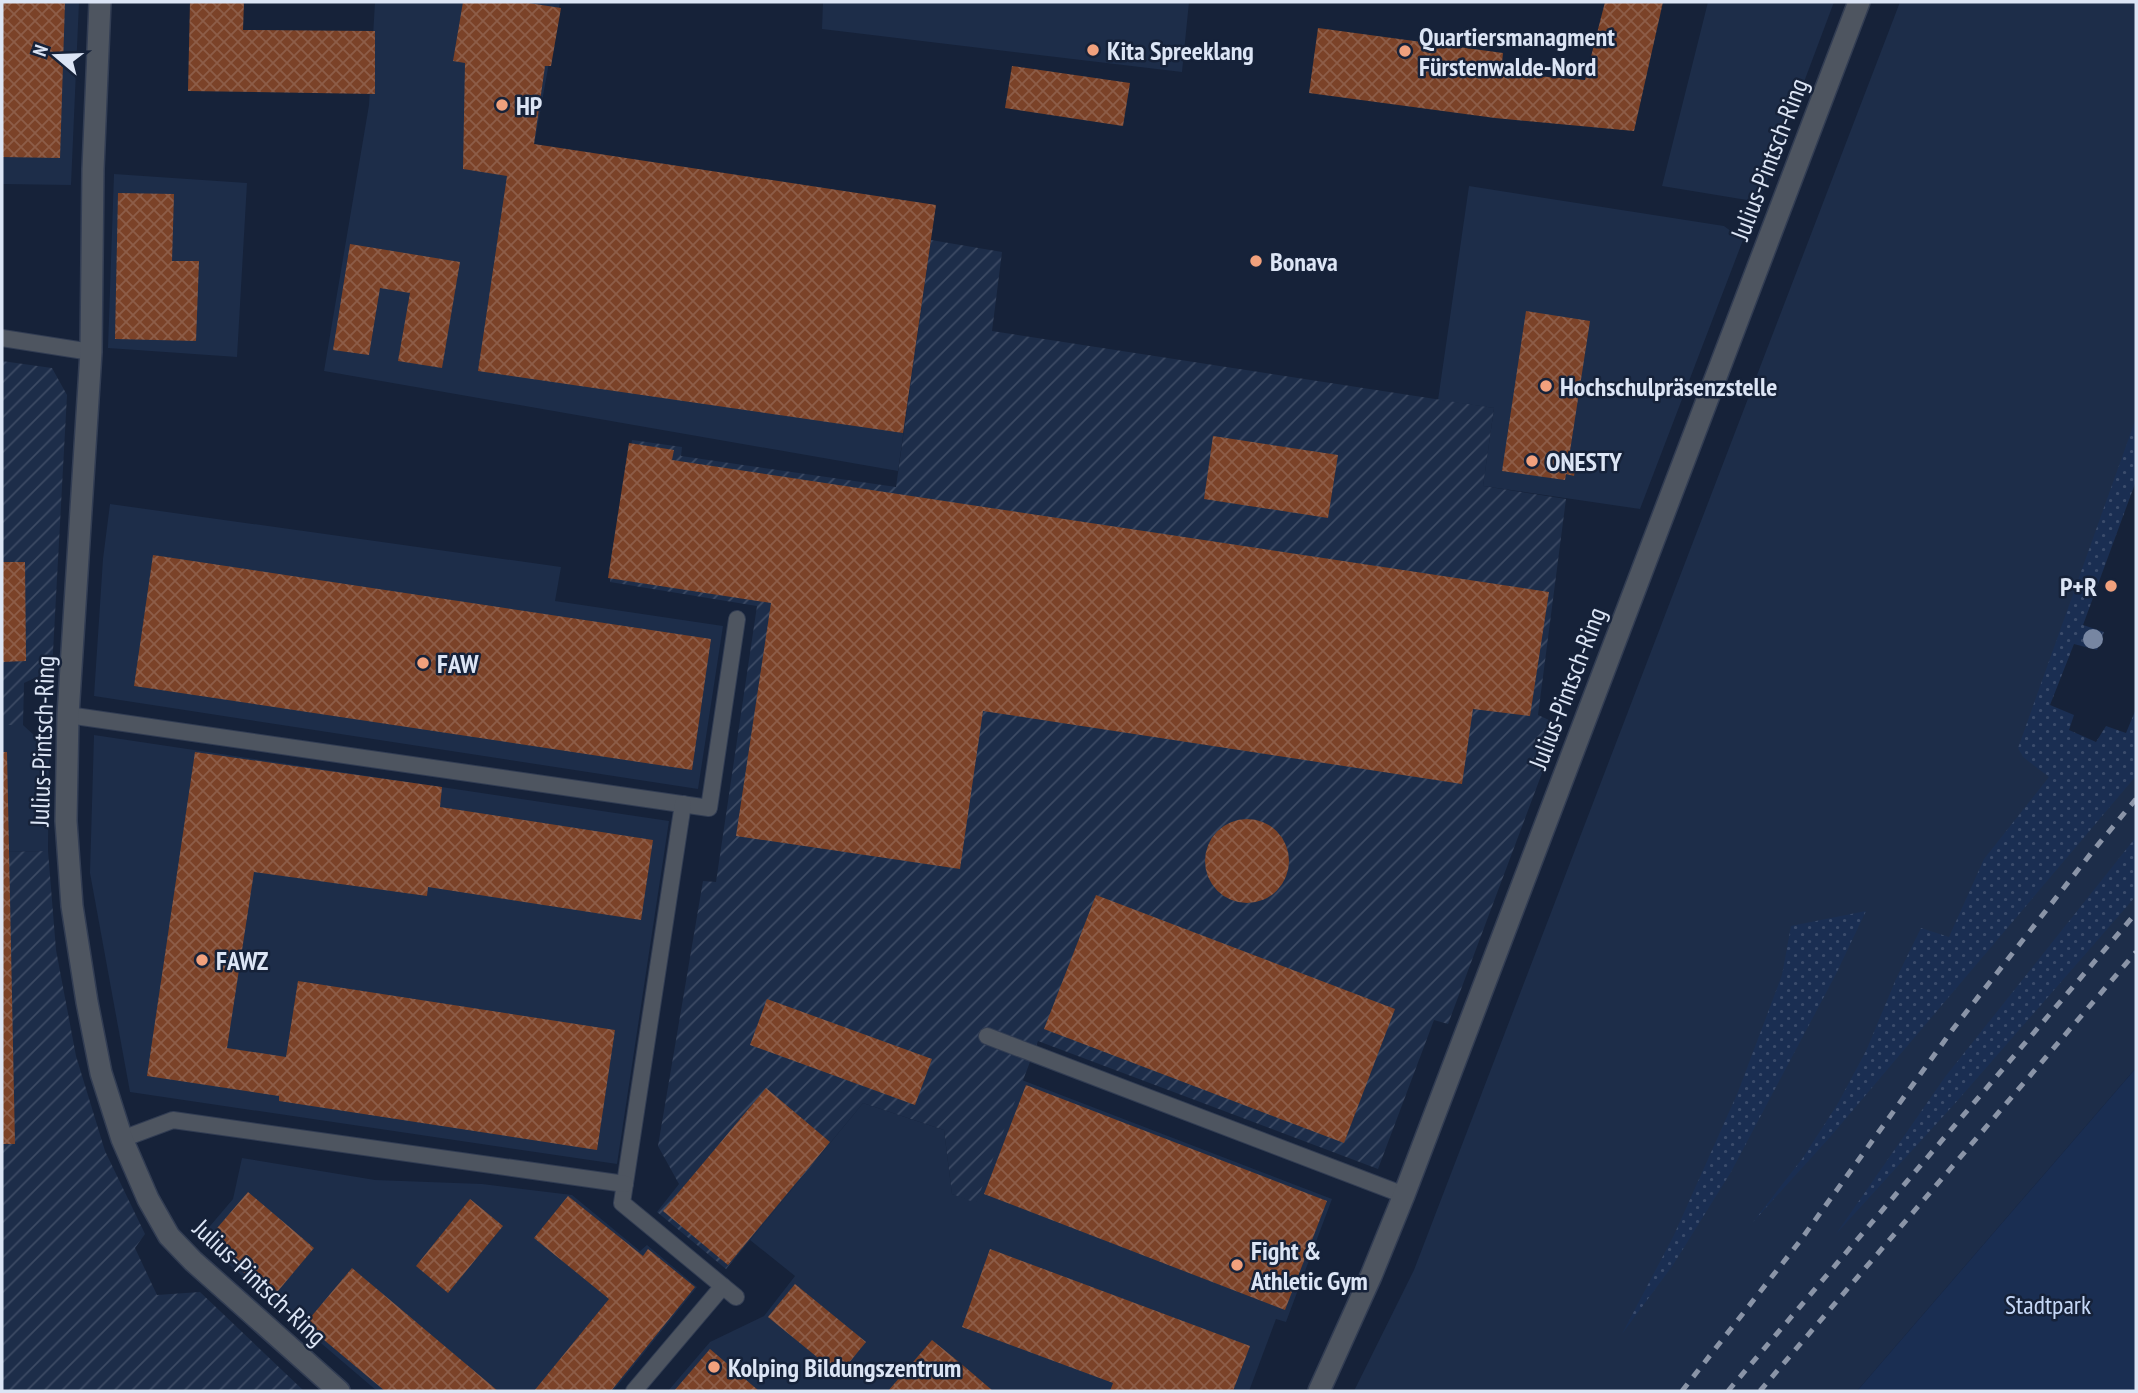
<svg xmlns="http://www.w3.org/2000/svg" width="2138" height="1393" viewBox="0 0 2138 1393" font-family="'PT Sans Narrow',sans-serif">
  <defs>
    <pattern id="industrial-furrows" width="10" height="10" patternUnits="userSpaceOnUse" patternTransform="scale(1.75)"><rect width="10" height="10" fill="#1d2d49"/><path d="M-1 1l2-2M0 10L10 0M9 11l2-2" fill="none" stroke="#3d4b64"/></pattern>
    <pattern id="grass-dots" width="8" height="8" patternUnits="userSpaceOnUse" patternTransform="scale(1.75)"><rect width="8" height="8" fill="#1a2e52"/><path d="M2 2h.1M6 6h.1" fill="none" stroke="#3b4c6c" stroke-width="1.8" stroke-linecap="round"/></pattern>
    <pattern id="building-cross-hatch" width="8" height="8" patternUnits="userSpaceOnUse" patternTransform="scale(1.75)"><rect width="8" height="8" fill="#7b4228"/><path d="M0 0l8 8M0 8l8-8" fill="none" stroke="#8d5d48"/></pattern>
  </defs>
  <rect width="100%" height="100%" fill="#162239"/>
  <!-- built -->
  <g fill="#1d2d49">
    <path d="M2,2H79L71,185L2,184Z"/>
    <path d="M375,2H560L528,179L931,240L898,471L324,371L369,105Z"/>
    <path d="M823,2H1189L1182,72L822,29Z"/>
    <path d="M1708,2H1834L1759,202L1662,186Z"/>
    <path d="M1900,2H2136V446L2036,725L2123,764L2136,749V1068L1857,1391H1354L1414,1270Z"/>
    <path d="M114,174L247,183L237,357L108,348Z"/>
    <path d="M1469,186L1724,226L1743,240L1640,509L1483,486L1494,408L1438,400Z"/>
    <path d="M110,504L561,567L555,601L723,626L698,789L94,696L103,559Z"/>
    <path d="M2,725H23L49,749L48,851L2,852Z"/>
    <path d="M94,735L669,821L617,1164L130,1092L90,873Z"/>
    <path d="M1022,1080L1332,1199L1286,1322L1276,1319L1249,1391H668L710,1342L764,1316L795,1276L750,1240L863,1103L944,1130L952,1194L976,1202Z"/>
    <path d="M242,1158L375,1180L482,1184L572,1195L640,1251L647,1245L697,1287L613,1391H377L199,1239L233,1199Z"/>
  </g>
  <!-- industrial -->
  <g fill="url(#industrial-furrows)">
    <path d="M931,240L1002,252L992,331L1494,408L1483,486L1566,499L1538,715L1560,725L1448,1024L1434,1020L1378,1169L1038,1041L976,1203L952,1194L944,1130L863,1103L726,1269L657,1212L679,1184L658,1146L703,881L716,882L757,606L610,582L632,440L682,447L681,456L896,487Z"/>
    <path d="M2,361L52,368L67,395L52,670L24,683L23,725H2Z"/>
    <path d="M48,851L56,950L76,1056L105,1151L145,1234L135,1248L157,1295L200,1292L304,1391H2V852Z"/>
  </g>
  <!-- grass -->
  <g fill="url(#grass-dots)">
    <path d="M2136,418V481L2083,625L2104,632L2097,650L2074,644L2050,705L2074,715L2069,730L2096,742L2106,726L2126,733L2136,709V776L1831,1136L1753,1222L1802,1159L1837,1105L1866,1051L1896,979L1921,928L1949,937L1984,859L2049,777L2023,757L2018,748Z"/>
    <path d="M2136,837V896L1958,1100L1836,1234L1945,1077Z"/>
    <path d="M1866,911L1836,974L1731,1172L1673,1265L1622,1334L1674,1235L1738,1092L1782,975L1791,926Z"/>
  </g>
  <!-- park -->
  <path fill="#1a2e52" d="M2136,1068V1391H1857Z"/>
  <!-- building -->
  <g fill="url(#building-cross-hatch)">
    <path d="M2,2H65L60,158L2,157Z"/>
    <path d="M190,2H244L243,30L375,31V94L188,91Z"/>
    <path d="M463,2H522L561,8L551,66H545L534,144L936,205L903,433L478,371L507,176L463,169L465,63L453,61Z"/>
    <path d="M1605,2H1663L1634,131L1495,118L1309,93L1318,28L1503,53L1501,73L1585,80Z"/>
    <path d="M1012,66L1130,83L1123,126L1005,108Z"/>
    <path d="M118,193L174,194L172,261H199L196,341L115,339Z"/>
    <path d="M350,244L460,262L442,368L398,361L410,293L380,288L369,355L333,350Z"/>
    <path d="M1526,311L1590,321L1570,451L1578,452L1574,476L1566,474L1565,480L1502,471Z"/>
    <path d="M1213,436L1338,455L1328,518L1204,499Z"/>
    <path d="M629,443L674,450L672,460L1549,592L1530,716L1473,709L1462,784L983,711L960,869L736,836L771,603L608,578Z"/>
    <path d="M153,555L711,639L692,770L134,686Z"/>
    <path d="M2,562H25L26,661L2,662Z"/>
    <path d="M2,752H7L15,1144H2Z"/>
    <path d="M195,752L442,787L440,807L653,840L641,920L428,887L427,896L254,872L227,1048L286,1057L298,981L615,1030L597,1150L279,1101V1096L147,1076Z"/>
    <circle cx="1247" cy="861" r="42"/>
    <path d="M1096,895L1395,1009L1344,1143L1044,1029Z"/>
    <path d="M767,999L932,1059L915,1105L750,1045Z"/>
    <path d="M1026,1085L1327,1201L1285,1310L984,1194Z"/>
    <path d="M766,1088L830,1142L728,1265L663,1211Z"/>
    <path d="M248,1192L314,1248L273,1297L206,1241Z"/>
    <path d="M568,1196L643,1256L648,1249L695,1287L611,1391H534L609,1299L534,1238Z"/>
    <path d="M470,1199L503,1226L448,1293L416,1266Z"/>
    <path d="M990,1249L1250,1346L1233,1391H1110L1113,1383L962,1327Z"/>
    <path d="M352,1268L498,1391H385L305,1324Z"/>
    <path d="M795,1284L866,1342L839,1375L768,1317Z"/>
    <path d="M932,1340L965,1367L993,1391H888Z"/>
    <path d="M710,1349L759,1391H674Z"/>
  </g>
  <g fill="none" stroke-linecap="round" stroke-linejoin="round">
    <defs>
      <g id="service">
        <path d="M2,338L91,352"/>
        <path d="M68,715L709,808L737,619"/>
        <path d="M683,804L622,1203L736,1297"/>
        <path d="M987,1036L1404,1195"/>
        <path d="M122,1139L173,1120L625,1184"/>
        <path d="M634,1391L723,1286"/>
      </g>
      <g id="minor">
        <path d="M100,2L93,169L91,352L68,715L66,821L72,906L87,1002L101,1073L122,1139L148,1199L169,1236L193,1261L339,1391"/>
        <path d="M1319,1391L1371,1276L1404,1195L1859,2"/>
      </g>
    </defs>
    <!-- service casing -->
    <use href="#service" stroke="#323d53" stroke-width="18"/>
    <!-- minor casing -->
    <use href="#minor" stroke="#323d53" stroke-width="24"/>
    <!-- service -->
    <use href="#service" stroke="#4e5560" stroke-width="16"/>
    <!-- minor -->
    <use href="#minor" stroke="#4e5560" stroke-width="21"/>
    <!-- rail -->
    <g stroke="#8a94a7" stroke-width="5" stroke-dasharray="9 9" stroke-linecap="butt">
      <path d="M1682,1391L1800,1241L1953,1029L2092,852L2136,799"/>
      <path d="M1728,1391L2136,913"/>
      <path d="M1760,1391L2136,952"/>
    </g>
  </g>
  <!-- trees -->
  <circle fill="#7786a2" cx="2093" cy="639" r="10"/>
  <!-- markers -->
  <g fill="#f1a17d" stroke="#162239" stroke-width="2.5">
    <circle cx="1093" cy="50" r="7"/>
    <circle cx="1405" cy="51" r="7"/>
    <circle cx="502" cy="105" r="7"/>
    <circle cx="1256" cy="261" r="7"/>
    <circle cx="1546" cy="386" r="7"/>
    <circle cx="1532" cy="461" r="7"/>
    <circle cx="2111" cy="586" r="7"/>
    <circle cx="423" cy="663" r="7"/>
    <circle cx="202" cy="960" r="7"/>
    <circle cx="1237" cy="1265" r="7"/>
    <circle cx="714" cy="1367" r="7"/>
  </g>
  <g text-anchor="middle" dominant-baseline="central" stroke-width="5" stroke-linejoin="round" paint-order="stroke">
    <!-- poi labels -->
    <g font-size="26" font-weight="bold" fill="#dce5f5" stroke="#162239" text-anchor="start">
      <text x="1419" y="36">Quartiersmanagment<tspan x="1419" dy="30">Fürstenwalde-Nord</tspan></text>
      <text x="1107" y="50">Kita Spreeklang</text>
      <text x="516" y="105">HP</text>
      <text x="1270" y="261">Bonava</text>
      <text x="1560" y="386">Hochschulpräsenzstelle</text>
      <text x="1546" y="461">ONESTY</text>
      <text x="2097" y="586" text-anchor="end">P+R</text>
      <text x="437" y="663">FAW</text>
      <text x="216" y="960">FAWZ</text>
      <text x="1251" y="1250">Fight &amp;<tspan x="1251" dy="30">Athletic Gym</tspan></text>
      <text x="728" y="1367">Kolping Bildungszentrum</text>
    </g>
    <!-- street labels -->
    <g font-size="26" fill="#dce5f5" stroke="#162239">
      <text transform="translate(1769 159) rotate(-69)">Julius-Pintsch-Ring</text>
      <text transform="translate(1567 688) rotate(-69)">Julius-Pintsch-Ring</text>
      <text transform="translate(42 741) rotate(-88)">Julius-Pintsch-Ring</text>
      <text transform="translate(260 1282) rotate(43)">Julius-Pintsch-Ring</text>
    </g>
    <!-- park labels -->
    <g font-size="26" fill="#c6d8f7" stroke="#162239">
      <text x="2048" y="1304">Stadtpark</text>
    </g>
  </g>
  <!-- border -->
  <rect width="2138" height="1393" fill="none" stroke="#dce5f5" stroke-width="7"/>
  <!-- north arrow -->
  <g transform="translate(56 56) rotate(289)" stroke="#162239" stroke-width="5" paint-order="stroke">
  <path d="M0-5L12 26L0 18L-12 26Z" fill="#dce5f5"/>
  <text y="-10" font-size="19" font-weight="bold" text-anchor="middle" fill="#dce5f5">N</text>
  </g>
</svg>
